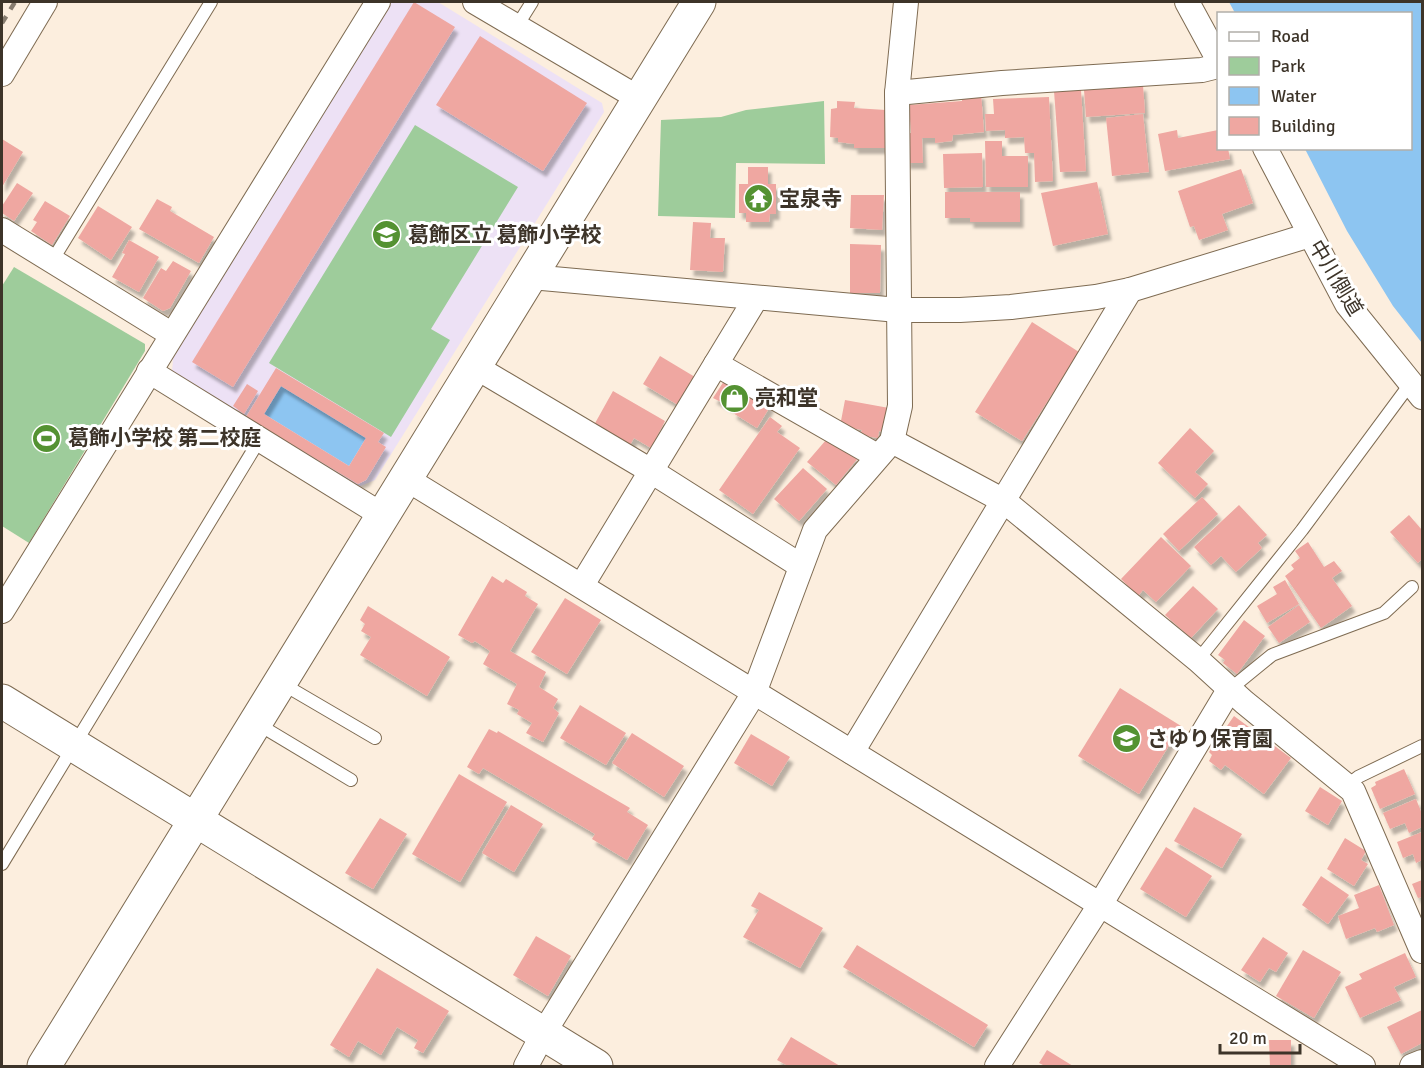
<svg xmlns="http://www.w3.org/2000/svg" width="1424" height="1068" viewBox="0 0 1424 1068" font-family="Signika,'Noto Sans JP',sans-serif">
  <defs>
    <filter id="shadow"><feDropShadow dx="3.5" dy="6" stdDeviation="1.5" flood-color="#0004"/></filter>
  </defs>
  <rect width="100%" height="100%" fill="#fceede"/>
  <!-- education -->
  <path fill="#ede1f5" d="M389,2H438L602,103L604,112L375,480L358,487L172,373L173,358Z"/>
  <!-- green -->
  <g fill="#9ecc9b">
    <path d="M824,101L825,164L736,163L735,218L658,216L661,120L721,117L746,110Z"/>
    <path d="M415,125L518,187L431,329L450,340L391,437L269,363Z"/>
    <path d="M14,267L145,344V351L29,543L2,526V286Z"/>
  </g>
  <!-- water -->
  <g fill="#8dc5f1">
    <path d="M1229,2H1422V343L1393,306L1347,231L1305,149L1410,148V14L1235,13Z"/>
    <path d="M281,386L366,438L349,466L264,414Z"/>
  </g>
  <!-- building -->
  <g fill="#efa7a1" fill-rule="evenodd" filter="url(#shadow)">
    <path d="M414,2L455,27L233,387L192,362Z"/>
    <path d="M480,36L587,103L543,171L436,105Z"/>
    <path d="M1143,85L1145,113L1086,117L1084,90Z"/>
    <path d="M1081,90L1086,171L1060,172L1054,91Z"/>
    <path d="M981,93L984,132L953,135L952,141L935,143V138H922L923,163H906V133H911L909,105L962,101V94Z"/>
    <path d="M1049,97L1053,181L1035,182L1034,153H1025L1024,137L1005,138V130L986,131L985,114H994L993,99Z"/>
    <path d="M837,101L855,102L854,108L886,110L885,148H854V144L838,142V138L830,137L831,109L837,108Z"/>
    <path d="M1143,114L1149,172L1112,176L1106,118Z"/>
    <path d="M1177,130L1178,138L1218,130V148H1228L1230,159L1165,171L1158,134Z"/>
    <path d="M2,139L23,152L2,187Z"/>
    <path d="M985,141H1002V156H1028V187H986Z"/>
    <path d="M982,153L983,187L944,188L943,154Z"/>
    <path d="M748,167H768V184H776V214H770L769,222H746V213H739V184H748Z"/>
    <path d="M1241,169L1253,203L1222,214L1228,230L1199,240L1194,226L1190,227L1178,191Z"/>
    <path d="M1097,182L1108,234L1053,246L1041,193Z"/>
    <path d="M17,183L33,193L14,221L2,213V206Z"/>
    <path d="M945,192H1020V222H970V218H945Z"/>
    <path d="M851,195H884L882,230L850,228Z"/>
    <path d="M157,199L172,207L170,211L214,237L199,263L139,229Z"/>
    <path d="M45,201L70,216L52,245L31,231L37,222L33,220Z"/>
    <path d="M98,206L132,227L111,260L78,238Z"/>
    <path d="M693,222L711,223L710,238H725L723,272L690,270Z"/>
    <path d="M129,240L159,257L139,292L112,277L125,254L122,253Z"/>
    <path d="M850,244L881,245L880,293H850Z"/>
    <path d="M173,261L191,271L170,308L163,311L143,298L161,268L166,271Z"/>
    <path d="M1032,322L1079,352L1022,441L975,412Z"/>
    <path d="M660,356L695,377L678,405L643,384Z"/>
    <path d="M276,368L384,433L378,442L386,447L366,480L358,484L246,417ZM281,386L366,438L349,466L264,414Z"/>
    <path d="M726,378L771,405L757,428L733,413L735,409L713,398Z"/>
    <path d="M247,384L258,391L244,414L233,406Z"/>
    <path d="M613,391L665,421L651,448L634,438L630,445L594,425Z"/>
    <path d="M845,400L889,408L884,432L879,431L878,438L860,435L862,430L840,426Z"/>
    <path d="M770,417L782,426L777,432L800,448L753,514L719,490Z"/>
    <path d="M1190,428L1214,451L1195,472L1208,484L1195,498L1158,463Z"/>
    <path d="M826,440L834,446L837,442L858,458L836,485L807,462Z"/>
    <path d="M803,468L827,489L799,521L774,499Z"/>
    <path d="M1202,497L1218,514L1179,551L1163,534Z"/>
    <path d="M1239,505L1267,535L1258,543L1262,548L1236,572L1221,556L1211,565L1194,547Z"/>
    <path d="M1409,515L1422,530V559L1418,563L1390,532Z"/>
    <path d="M1161,537L1191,566L1156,602L1143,590L1138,596L1121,579Z"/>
    <path d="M1308,542L1324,567L1334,561L1342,571L1332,578L1352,606L1321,628L1285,576L1294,569L1291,565L1300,558L1295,551Z"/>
    <path d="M492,576L503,583L506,579L527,592L525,596L538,604L510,651L546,672L539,687L558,699L553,708L559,713L543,742L526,733L532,723L517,714L519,710L507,704L517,684L483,664L490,651L475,641L472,643L458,635Z"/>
    <path d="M1285,580L1299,604L1267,623L1257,606L1277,594L1273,587Z"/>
    <path d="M1193,586L1218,609L1191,638L1165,615Z"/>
    <path d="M565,598L601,620L567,674L531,652Z"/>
    <path d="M1299,605L1310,622L1279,643L1268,627Z"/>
    <path d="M368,606L450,657L427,696L360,655L371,637L361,631L365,624L360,620Z"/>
    <path d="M1244,620L1265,636L1237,674L1223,663L1225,660L1218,655Z"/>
    <path d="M1120,688L1181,726L1139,794L1078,756Z"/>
    <path d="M580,705L626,733L606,765L560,738Z"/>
    <path d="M1234,716L1291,758L1264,794L1225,765L1221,770L1209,761L1212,755L1209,752Z"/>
    <path d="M489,729L497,733L498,731L630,808L627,812L648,825L627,860L592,839L595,834L483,768L479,774L467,767Z"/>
    <path d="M632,733L684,766L664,797L612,763Z"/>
    <path d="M751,734L790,757L772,786L734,763Z"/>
    <path d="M1404,769L1415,794L1380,809L1371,788L1376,785L1375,782Z"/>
    <path d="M459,774L507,802L460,882L412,854Z"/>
    <path d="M1320,787L1342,801L1328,825L1305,811Z"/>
    <path d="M1416,799L1422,814V827L1409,833L1405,823L1390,829L1383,813Z"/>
    <path d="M511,805L543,824L514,872L482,853Z"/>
    <path d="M1194,807L1242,834L1222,868L1174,841Z"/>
    <path d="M380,818L407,834L373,889L345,873Z"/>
    <path d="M1422,832V860L1416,863L1413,854L1403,858L1397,842Z"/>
    <path d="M1345,838L1366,851L1361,860L1368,864L1354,886L1327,869Z"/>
    <path d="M1166,847L1212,876L1186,917L1140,889Z"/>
    <path d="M1321,876L1349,895L1328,924L1302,905Z"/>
    <path d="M1422,880V897L1418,898L1412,884Z"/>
    <path d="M1379,885L1394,925L1377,932L1375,928L1346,939L1338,916L1359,908L1354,895Z"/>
    <path d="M759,892L823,928L800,968L743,937L759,910L751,906Z"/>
    <path d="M536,936L571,956L548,996L513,975Z"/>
    <path d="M1263,937L1288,953L1276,972L1269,968L1260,982L1241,970Z"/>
    <path d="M857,945L988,1025L974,1047L843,967Z"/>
    <path d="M1303,950L1341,972L1314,1018L1276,996Z"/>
    <path d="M1405,953L1416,977L1394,987L1401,1000L1360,1018L1345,987L1362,979L1359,974Z"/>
    <path d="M377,968L449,1011L423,1053L414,1048L418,1040L397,1027L381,1055L358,1041L349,1057L330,1045Z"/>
    <path d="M1422,1010V1043L1401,1054L1387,1027Z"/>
    <path d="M791,1037L840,1066H788L777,1060Z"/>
    <path d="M1269,1040H1291V1066H1270Z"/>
    <path d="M1047,1050L1073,1066H1045L1039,1063Z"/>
  </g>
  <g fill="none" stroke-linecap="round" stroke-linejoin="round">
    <defs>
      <g id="lane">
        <path d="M517,26L532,2"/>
        <path d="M52,261L211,2"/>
        <path d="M1198,660L1302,530L1410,384"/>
        <path d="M281,683L375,738"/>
        <path d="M1229,690L1272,655L1384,613L1412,587"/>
        <path d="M256,723L351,780"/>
        <path d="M1346,786L1358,777L1422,746"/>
        <path d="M2,864L260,439"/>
      </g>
      <g id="street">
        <path d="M475,2L640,99"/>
        <path d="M1187,2L1218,59"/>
        <path d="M2,74L45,2"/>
        <path d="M897,93L1002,83L1202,70L1218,66"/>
        <path d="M1265,148L1347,304L1422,397"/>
        <path d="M2,230L171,334"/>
        <path d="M531,277L898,310H960L1011,307L1096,297L1130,290L1310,235"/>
        <path d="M716,364L877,456"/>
        <path d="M474,366L651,471L801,566"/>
        <path d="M149,371L382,515"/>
        <path d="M892,441L1004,501L1198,660L1244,702L1353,791L1422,951"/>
        <path d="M405,478L1363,1066"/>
        <path d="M582,585L756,298"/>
        <path d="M2,611L378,2"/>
        <path d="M852,752L1130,290"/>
        <path d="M526,1066L543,1034L754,693L815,530L892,441L900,406L897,93L906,2"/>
        <path d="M997,1066L1100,905L1229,690"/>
        <path d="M1412,1066L1422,1062"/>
      </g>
      <g id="secondary">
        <path d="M2,701L596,1066"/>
        <path d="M44,1066L699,2"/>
      </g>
    </defs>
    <!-- lane casing -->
    <use href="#lane" stroke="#7e6b52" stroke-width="14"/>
    <!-- street casing -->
    <use href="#street" stroke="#7e6b52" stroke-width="26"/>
    <!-- secondary casing -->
    <use href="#secondary" stroke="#7e6b52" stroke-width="35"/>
    <!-- lane -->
    <use href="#lane" stroke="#fff" stroke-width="12"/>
    <!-- street -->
    <use href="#street" stroke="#fff" stroke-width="24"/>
    <!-- secondary -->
    <use href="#secondary" stroke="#fff" stroke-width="33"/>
    <!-- rail -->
    <path stroke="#877c6f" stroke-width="4.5" stroke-dasharray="8 8" stroke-linecap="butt" d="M2,23L15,2"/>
  </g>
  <!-- icons -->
  <defs>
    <symbol id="temple-disc" viewBox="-11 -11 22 22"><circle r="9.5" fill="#549232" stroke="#fff"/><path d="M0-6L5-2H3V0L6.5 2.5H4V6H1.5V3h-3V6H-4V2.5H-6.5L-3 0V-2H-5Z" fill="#fff"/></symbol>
    <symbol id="school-disc" viewBox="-11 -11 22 22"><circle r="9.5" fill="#549232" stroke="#fff"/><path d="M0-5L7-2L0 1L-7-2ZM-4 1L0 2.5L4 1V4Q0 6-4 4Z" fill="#fff"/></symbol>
    <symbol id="shop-disc" viewBox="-11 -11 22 22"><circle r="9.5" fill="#549232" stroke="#fff"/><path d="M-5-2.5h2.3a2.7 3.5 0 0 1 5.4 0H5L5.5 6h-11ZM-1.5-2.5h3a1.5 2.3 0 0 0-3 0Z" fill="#fff"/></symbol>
    <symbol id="stadium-disc" viewBox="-11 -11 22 22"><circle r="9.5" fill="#549232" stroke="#fff"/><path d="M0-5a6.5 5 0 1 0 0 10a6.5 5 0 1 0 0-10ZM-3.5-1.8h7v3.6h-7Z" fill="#fff"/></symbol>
  </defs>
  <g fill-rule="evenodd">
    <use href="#temple-disc" x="742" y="182" width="33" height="33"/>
    <use href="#school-disc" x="370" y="218" width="33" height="33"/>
    <use href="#shop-disc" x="718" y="382" width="33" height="33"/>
    <use href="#stadium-disc" x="30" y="422" width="33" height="33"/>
    <use href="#school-disc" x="1110" y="722" width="33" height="33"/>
  </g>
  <g text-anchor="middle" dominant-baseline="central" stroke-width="6" stroke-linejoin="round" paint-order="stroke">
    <!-- poi labels -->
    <g font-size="21" font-weight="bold" fill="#3d3429" stroke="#fff" text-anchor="start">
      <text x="779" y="199">宝泉寺</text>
      <text x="408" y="235">葛飾区立 葛飾小学校</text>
      <text x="755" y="398">亮和堂</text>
      <text x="68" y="438">葛飾小学校 第二校庭</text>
      <text x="1147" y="739">さゆり保育園</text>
    </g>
    <!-- street labels -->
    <g font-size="21" fill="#3d3429" stroke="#fff">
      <text transform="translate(1336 278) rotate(59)">中川側道</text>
    </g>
  </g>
  <!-- border -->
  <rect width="1424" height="1068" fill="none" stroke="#3d3429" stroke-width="6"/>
  <!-- legend -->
  <rect x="1217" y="12" width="195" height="138" fill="#ffffff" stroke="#b1aea9" stroke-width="1.5"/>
  <rect x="1229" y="32" width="30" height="9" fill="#ffffff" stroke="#b1aea9" stroke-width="1.5"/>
  <text x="1271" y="42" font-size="18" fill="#3d3429">Road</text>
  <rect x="1229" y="57" width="30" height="18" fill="#9ecc9b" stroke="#b1aea9" stroke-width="1.5"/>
  <text x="1271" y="72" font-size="18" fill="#3d3429">Park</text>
  <rect x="1229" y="87" width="30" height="18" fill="#8dc5f1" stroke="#b1aea9" stroke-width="1.5"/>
  <text x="1271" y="102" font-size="18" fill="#3d3429">Water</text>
  <rect x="1229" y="117" width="30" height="18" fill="#efa7a1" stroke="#b1aea9" stroke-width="1.5"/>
  <text x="1271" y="132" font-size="18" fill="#3d3429">Building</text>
  <!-- scale -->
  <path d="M1220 1044v9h80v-9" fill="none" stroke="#3d3429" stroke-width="3"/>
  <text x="1229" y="1044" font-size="18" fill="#3d3429" stroke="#ffffff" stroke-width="4.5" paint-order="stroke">20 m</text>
</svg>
